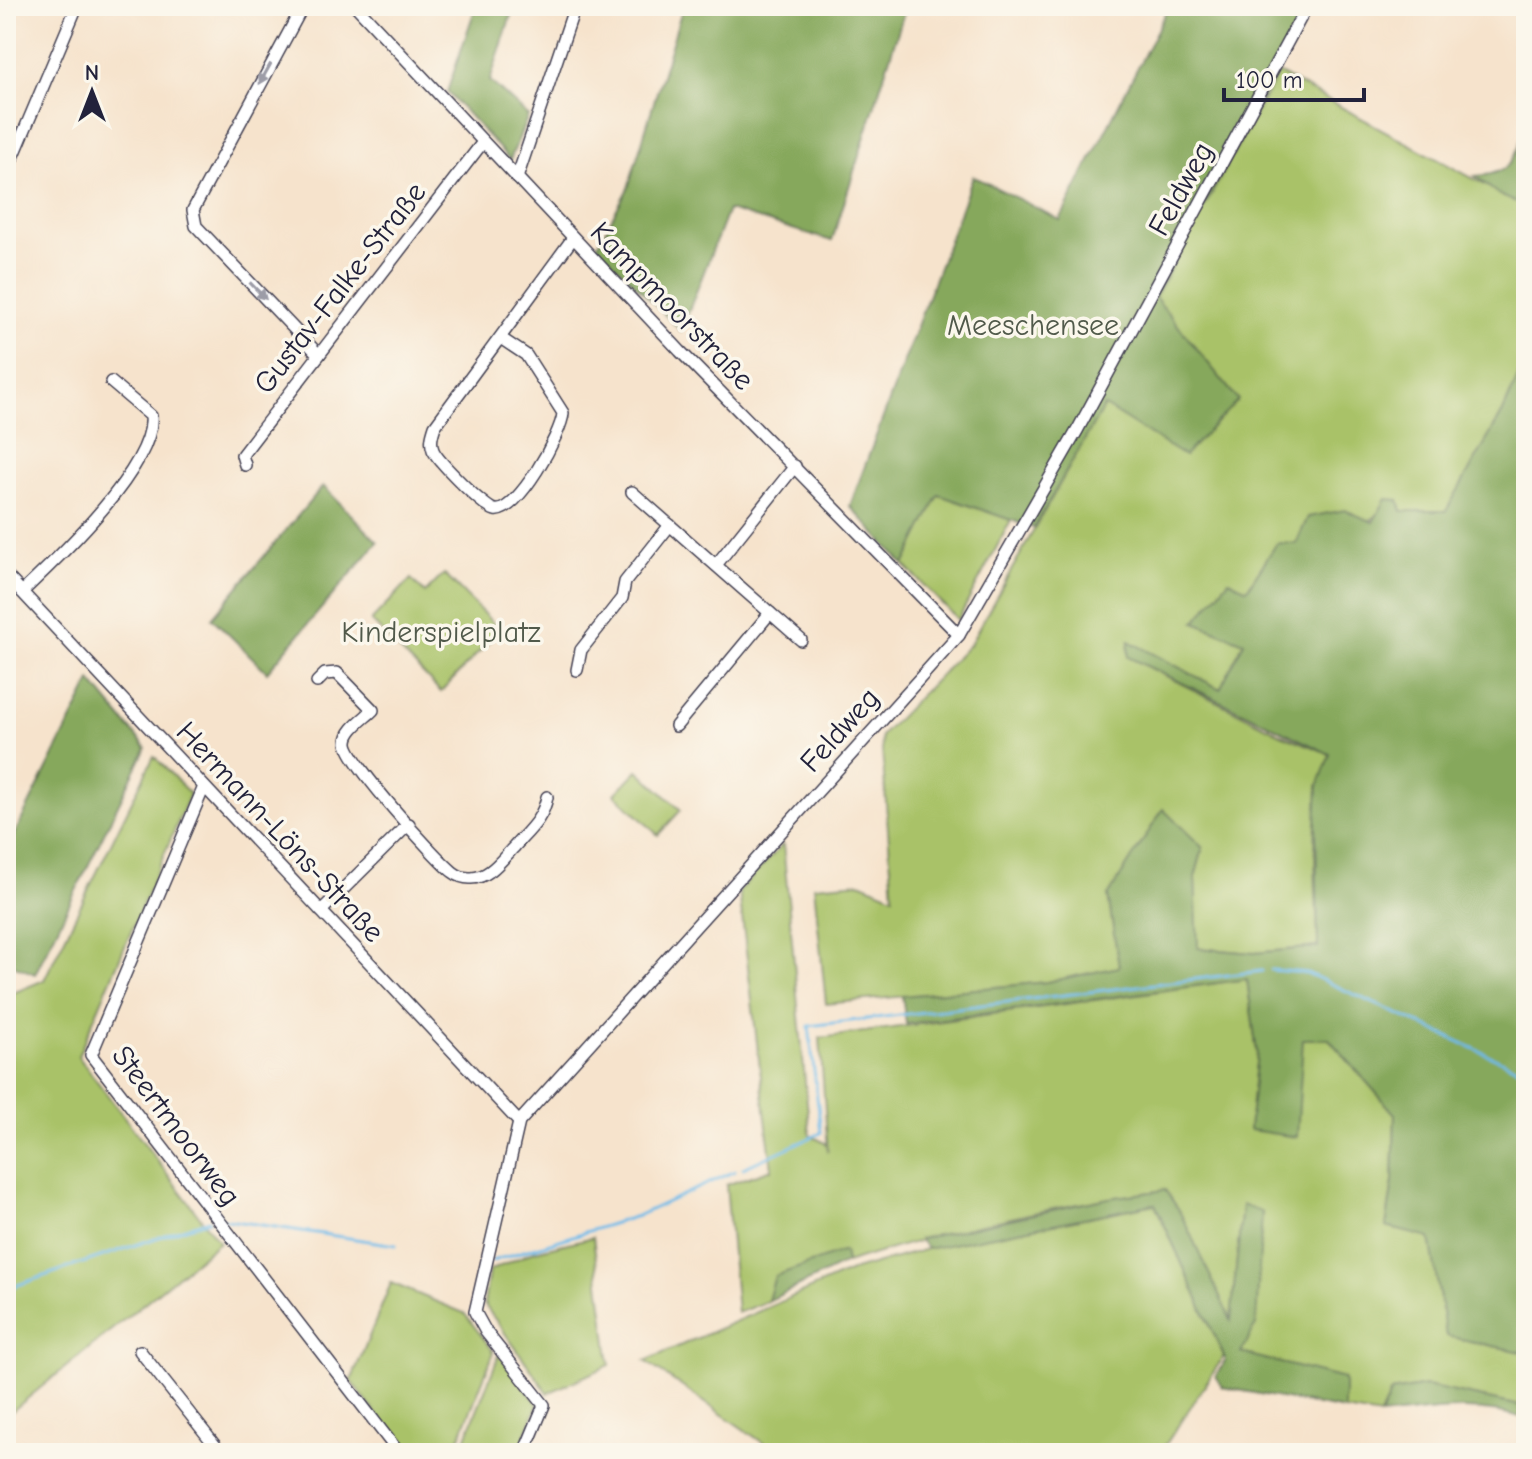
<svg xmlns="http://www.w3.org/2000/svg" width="1532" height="1459" viewBox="0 0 1532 1459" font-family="'Comic Neue',sans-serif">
  <rect width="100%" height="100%" fill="#fbf7ec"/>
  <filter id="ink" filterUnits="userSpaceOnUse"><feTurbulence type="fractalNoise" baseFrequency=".0125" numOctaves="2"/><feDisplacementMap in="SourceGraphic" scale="16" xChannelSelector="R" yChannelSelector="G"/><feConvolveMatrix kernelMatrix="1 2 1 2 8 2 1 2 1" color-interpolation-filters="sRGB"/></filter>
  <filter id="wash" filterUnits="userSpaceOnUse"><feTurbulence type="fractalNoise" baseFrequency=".006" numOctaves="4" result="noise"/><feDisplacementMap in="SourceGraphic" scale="32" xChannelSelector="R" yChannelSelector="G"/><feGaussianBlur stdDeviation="1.8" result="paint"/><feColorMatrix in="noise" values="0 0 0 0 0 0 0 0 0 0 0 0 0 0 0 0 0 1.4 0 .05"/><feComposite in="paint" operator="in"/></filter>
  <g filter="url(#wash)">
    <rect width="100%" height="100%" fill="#f6e3cc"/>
    <!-- green -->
    <g fill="#a9c268" stroke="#667252" stroke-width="2">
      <path d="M1278,73L1526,207V359L1503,412L1446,512L1402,511L1399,500C1367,527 1319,546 1277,544L1246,590L1195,622L1244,642L1220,689L1129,642L1128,657L1281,734L1330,754C1307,815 1317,883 1318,947L1254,953L1197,948L1195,877L1203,848L1108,896L1120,967L1047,982L826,1004L814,886L860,882L893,896L881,736L970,644L1104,405L1184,455L1155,297Z"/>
      <path d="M939,494L1011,520L958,620L904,565Z"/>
      <path d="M444,574L500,630L441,692L371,621L411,579L425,593Z"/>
      <path d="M154,756L190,794L78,1056L219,1242L6,1416V996L44,980Z"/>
      <path d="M638,770L681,810L658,835L615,794Z"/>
      <path d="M783,844L810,1135L827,1144L828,1152L820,1038L1247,979L1257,1053L1249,1130L1303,1038L1329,1039L1395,1114L1393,1182L1386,1227L1430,1237L1446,1336L1526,1353V1407L1426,1386L1391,1392L1380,1416L1344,1410L1343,1379L1241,1353L1262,1212L1242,1206L1231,1321L1179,1210L1165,1190C1056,1205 950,1229 846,1263L844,1252L775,1276L768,1301L737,1313L726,1185L772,1169L739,891Z"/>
      <path d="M1155,1204L1224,1356L1160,1453H778L645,1361L851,1271L927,1249Z"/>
      <path d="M593,1237L610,1365L548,1393L484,1304L489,1271L535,1251Z"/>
      <path d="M391,1283L464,1313L494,1352L458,1442L463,1445L499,1355L538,1404L518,1453H406L351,1381Z"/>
    </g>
    <!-- forest -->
    <g fill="#86a85c" stroke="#54654c" stroke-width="2">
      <path d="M476,6H514L490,81L528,116L510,160L447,92Z"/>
      <path d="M683,6H906L832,241L728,210L681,331L597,246L628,188Z"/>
      <path d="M1169,6H1311L1155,297L1238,400L1184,456L1104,406L1034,528L939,495L904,565L850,506L973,176L1060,220Z"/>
      <path d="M1526,127V207L1499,195L1475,176C1514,174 1512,159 1526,127Z"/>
      <path d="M1526,359V1353L1446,1336L1430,1238L1386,1227L1393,1182L1395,1114L1329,1039H1303L1297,1137L1249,1130L1257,1053L1247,979L906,1024L902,996L1047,982L1119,967L1108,896L1163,809L1203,848L1195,877L1198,948L1254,953L1318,947L1316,823L1318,786L1330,754L1128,657L1129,641L1220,689L1244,642L1195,622L1229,580L1247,589L1277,543L1296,544L1308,517L1345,510L1373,522L1386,499L1399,500L1402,511H1446L1503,412Z"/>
      <path d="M323,486L378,542L267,672L212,618Z"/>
      <path d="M91,681L146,748L35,974L6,962V851Z"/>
      <path d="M1165,1190L1179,1210L1231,1320L1242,1205L1262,1212L1256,1325L1241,1353L1344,1379V1410L1222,1387L1216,1376L1225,1361L1224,1356L1155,1204L927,1249L919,1239L1108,1198Z"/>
      <path d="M844,1251L846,1263L768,1301L775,1276Z"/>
      <path d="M1426,1386L1526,1407V1419C1475,1402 1431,1411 1380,1416L1391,1392Z"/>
    </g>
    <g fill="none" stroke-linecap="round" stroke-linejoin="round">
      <!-- stream -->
      <g stroke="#6fbbe9" stroke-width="3">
        <path d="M1271,970L1307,973L1526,1072"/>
        <path d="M743,1168L821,1133L809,1026L1262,971"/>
        <path d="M221,1219L396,1245"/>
        <path d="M492,1261L637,1216L735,1171"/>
        <path d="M6,1289L209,1220"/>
      </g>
    </g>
  </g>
  <g filter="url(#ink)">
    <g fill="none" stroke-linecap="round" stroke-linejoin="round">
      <defs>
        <g id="minor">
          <path d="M303,6L193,210L196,226L319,355"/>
          <path d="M356,6L680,351L959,635"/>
          <path d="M6,174L77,6"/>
          <path d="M517,178L575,6"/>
          <path d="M502,339L526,355L563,413C562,433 517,514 495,510C485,509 437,460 433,450C430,442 432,435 435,426L573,238"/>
          <path d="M245,465L242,455L483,142"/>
          <path d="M632,492L801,640"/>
          <path d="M716,565L795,466"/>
          <path d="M6,575L519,1122"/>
          <path d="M22,592C57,559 156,466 151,416L111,382"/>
          <path d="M577,670L581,650L622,598L625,582L670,525"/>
          <path d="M317,682L325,674L337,673L373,710C364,719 346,730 347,743C348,761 436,859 453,872C458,876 464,878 470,878C489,879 502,859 514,847C529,830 543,819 547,797"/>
          <path d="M676,726L770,613"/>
          <path d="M203,789L91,1055L399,1453"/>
          <path d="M321,911L409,824"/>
          <path d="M140,1351L221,1453"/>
          <path d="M524,1453L544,1405L486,1332L475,1312L519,1122L959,635L1078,429L1307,6"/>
        </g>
      </defs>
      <!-- minor casing -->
      <use href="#minor" stroke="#423f51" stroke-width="14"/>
      <!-- minor -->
      <use href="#minor" stroke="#fff" stroke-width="11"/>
    </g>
    <!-- one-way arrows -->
    <defs><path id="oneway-solid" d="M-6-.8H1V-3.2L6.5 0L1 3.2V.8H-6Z" transform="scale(2)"/></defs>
    <g fill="#9c9ca7">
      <use href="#oneway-solid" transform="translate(265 74) rotate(119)"/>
      <use href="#oneway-solid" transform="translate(258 291) rotate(46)"/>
    </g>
  </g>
  <g text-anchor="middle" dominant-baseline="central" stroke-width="7" stroke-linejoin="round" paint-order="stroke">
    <!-- street labels -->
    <g font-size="30" fill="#22223b" stroke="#fbf7ec">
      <text transform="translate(1181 189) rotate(-61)">Feldweg</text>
      <text transform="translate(340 288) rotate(-52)">Gustav-Falke-Straße</text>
      <text transform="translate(672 306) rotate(46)">Kampmoorstraße</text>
      <text transform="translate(840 730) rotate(-48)">Feldweg</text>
      <text transform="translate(280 832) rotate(47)">Hermann-Löns-Straße</text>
      <text transform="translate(176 1126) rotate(53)">Steertmoorweg</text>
    </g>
    <!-- park labels -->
    <g font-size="30" fill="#515a4b" stroke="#fbf7ec">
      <text x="1033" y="325">Meeschensee</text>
      <text x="441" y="632">Kinderspielplatz</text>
    </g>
  </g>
  <!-- margin -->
  <rect width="1532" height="1459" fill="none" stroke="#fbf7ec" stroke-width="32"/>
  <!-- north arrow -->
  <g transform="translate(92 92)" stroke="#fbf7ec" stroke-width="6" paint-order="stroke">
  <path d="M0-6L14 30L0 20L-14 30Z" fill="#22223b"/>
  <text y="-12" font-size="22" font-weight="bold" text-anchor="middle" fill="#22223b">N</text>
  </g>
  <!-- scale -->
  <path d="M1224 88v12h140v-12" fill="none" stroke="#22223b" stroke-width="4"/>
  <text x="1236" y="88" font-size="24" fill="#22223b" stroke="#fbf7ec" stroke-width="6" paint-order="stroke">100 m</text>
</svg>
